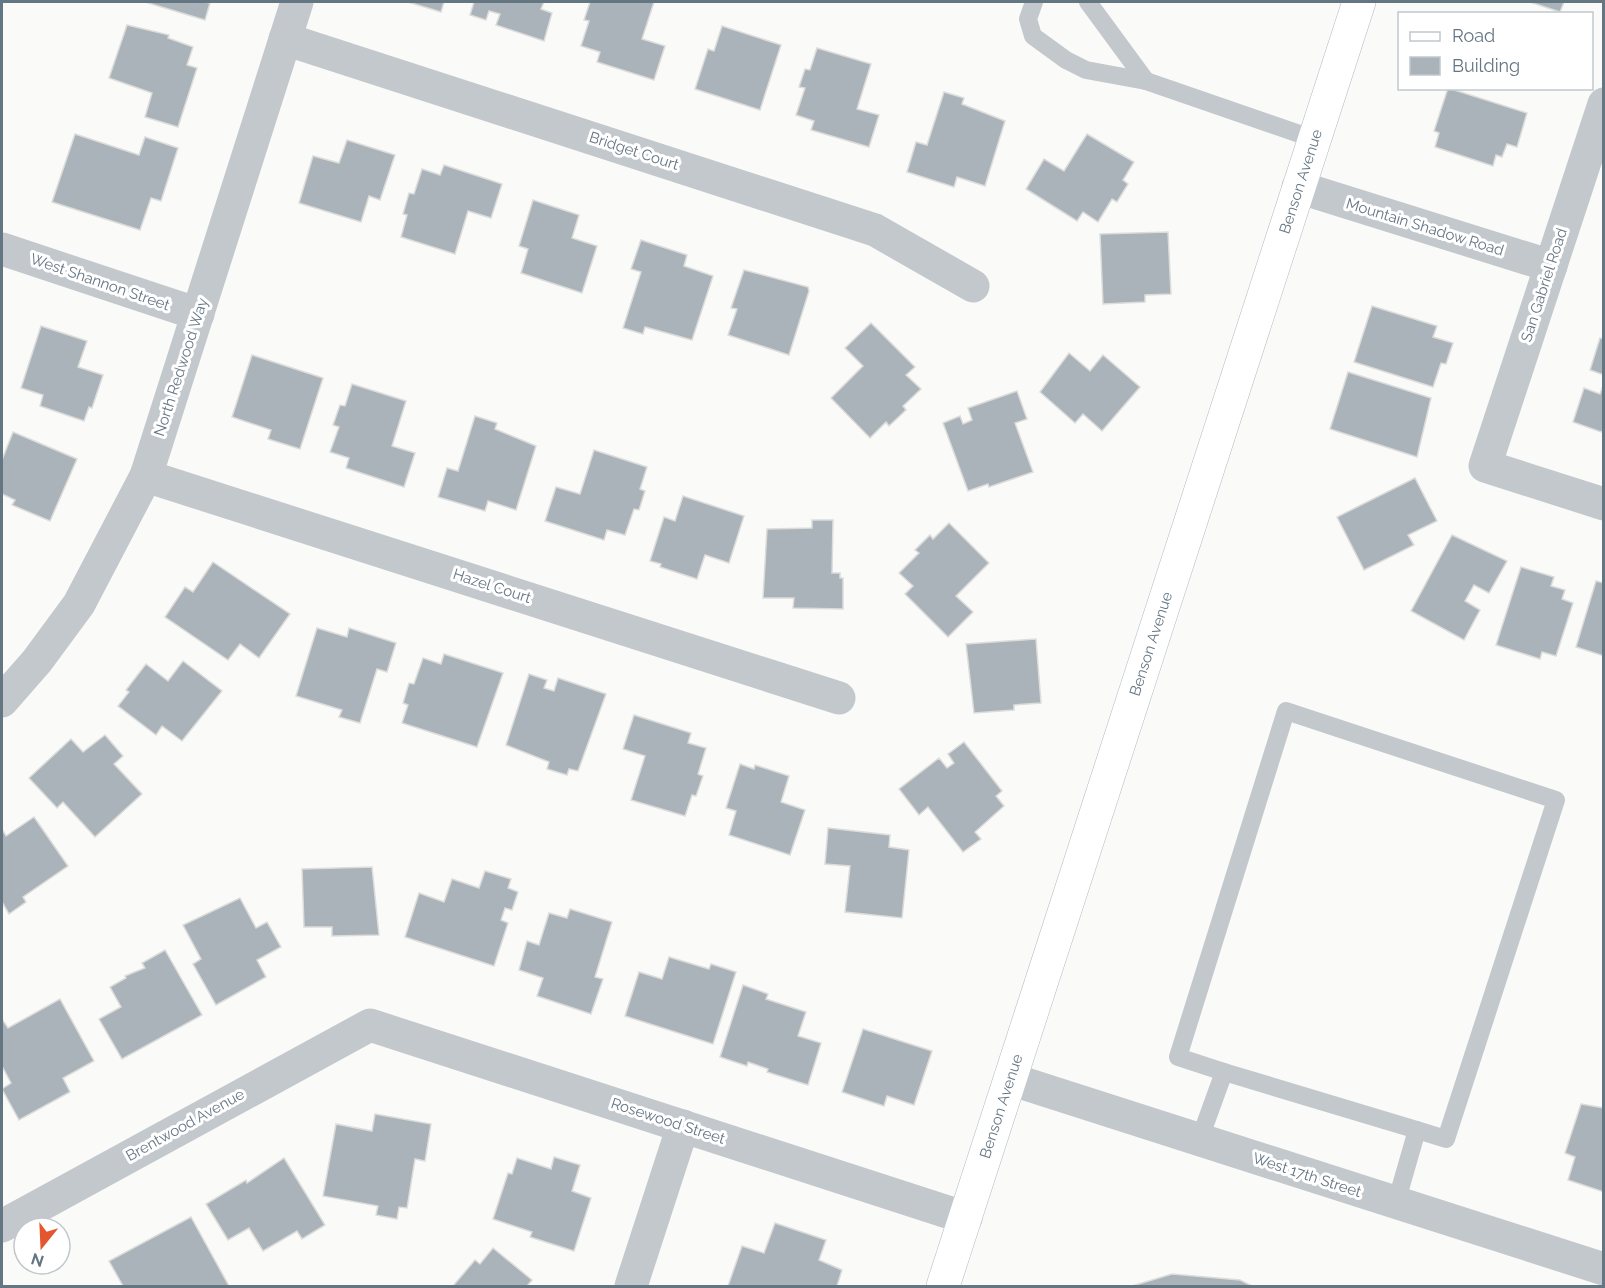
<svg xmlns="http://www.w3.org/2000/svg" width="1605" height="1288" viewBox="0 0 1605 1288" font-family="Raleway,sans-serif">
  <rect width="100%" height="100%" fill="#fafaf8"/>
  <!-- building -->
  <g fill="#aab3b9" stroke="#dcdcda" stroke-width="1.5">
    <path d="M145,2H205L210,3L205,20Z"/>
    <path d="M408,2H444L441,12Z"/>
    <path d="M474,2H544L541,9L552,13L544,41L496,25L500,14L489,11L486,20L470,15Z"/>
    <path d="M590,2H654L642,39L665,46L654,80L597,62L600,52L581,46L589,21L584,20Z"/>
    <path d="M1530,2H1564L1560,12Z"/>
    <path d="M127,25L169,35L168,38L193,47L187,65L197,68L178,127L145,117L152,93L109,78Z"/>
    <path d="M722,26L781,45L760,110L695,89L708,49L714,51Z"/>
    <path d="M817,48L871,64L857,109L879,115L869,147L811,130L814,121L796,115L805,88L799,87L805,69L810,70Z"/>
    <path d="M1448,88L1527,113L1517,147L1507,144L1502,157L1496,155L1493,166L1435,147L1439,133L1434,131Z"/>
    <path d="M944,92L964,98L962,104L1005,121L985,186L957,177L954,187L907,172L916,142L927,145Z"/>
    <path d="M75,134L139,155L145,137L178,148L161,201L151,198L140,230L52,202Z"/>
    <path d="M1087,134L1134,162L1123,180L1128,184L1117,202L1112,199L1098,222L1083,212L1077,221L1026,189L1044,159L1064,171Z"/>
    <path d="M347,140L395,155L380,200L369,196L361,222L299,203L313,156L339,163Z"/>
    <path d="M444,165L502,184L491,218L468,211L455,254L401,237L407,215L403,214L409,193L414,194L422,169L440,175Z"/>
    <path d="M533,200L579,215L572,238L597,246L582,293L521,273L528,249L519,246Z"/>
    <path d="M1168,232L1171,294L1145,295V302L1103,304L1100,234Z"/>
    <path d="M641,240L687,255L684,266L713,276L692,340L645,327L643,334L623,328L641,272L631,269Z"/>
    <path d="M744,270L808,287L809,291L789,355L728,335L737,309L731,308Z"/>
    <path d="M1372,306L1437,326L1433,337L1453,343L1446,364L1441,363L1433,387L1354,362Z"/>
    <path d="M871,323L915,367L906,375L921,389L903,406L906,410L889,426L886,422L870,438L831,398L863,366L845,348Z"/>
    <path d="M41,326L87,341L78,367L103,375L92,408L89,407L84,421L40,406L43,395L21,388Z"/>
    <path d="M1600,338L1604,339V375L1590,370Z"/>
    <path d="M1069,353L1090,371L1103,355L1140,387L1102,431L1083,414L1075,423L1040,392Z"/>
    <path d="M252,355L323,378L300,449L268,439L271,430L232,417Z"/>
    <path d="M1348,372L1431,398L1417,457L1330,429Z"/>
    <path d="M1604,383V429L1601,432L1573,422L1584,388L1600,394Z"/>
    <path d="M352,384L406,401L392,446L415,453L404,487L346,468L349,458L330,452L339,427L333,425L340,405L345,406Z"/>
    <path d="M1017,391L1027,419L1015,423L1033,472L989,487L988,484L968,491L943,423L960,416L963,424L972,420L968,408Z"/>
    <path d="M475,416L497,423L495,429L536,446L516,510L488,501L485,511L438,497L447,468L458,471Z"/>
    <path d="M13,432L77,459L50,521L12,505L15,500L2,494V460Z"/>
    <path d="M594,450L647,467L640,489L645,491L639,510L634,509L625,535L607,530L604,540L545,521L556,487L580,494Z"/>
    <path d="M1415,478L1437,521L1408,535L1414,545L1364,570L1337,517Z"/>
    <path d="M683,496L744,516L729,563L705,555L697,579L660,567L661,564L650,561L664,517L675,521Z"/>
    <path d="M812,520H833L832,573H840V578H843V609L793,608L794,598H763L767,529L812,528Z"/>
    <path d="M949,523L989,563L956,596L973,612L948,637L905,594L913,586L899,573L919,553L915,550L930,535L933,539Z"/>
    <path d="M1452,535L1507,561L1489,593L1474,585L1465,601L1480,610L1464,640L1411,611Z"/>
    <path d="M213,562L290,614L259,658L240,644L228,660L165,617L185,587L193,592Z"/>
    <path d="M1521,567L1554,577L1551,586L1565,590L1562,599L1573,603L1556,656L1542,652L1540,659L1496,645Z"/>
    <path d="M1596,581L1604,583V656L1576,647Z"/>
    <path d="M317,628L347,637L349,628L396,643L387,672L377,669L360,723L339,717L342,710L296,696Z"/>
    <path d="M1036,639L1041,703L1014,705V710L974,713L966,644Z"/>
    <path d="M444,654L503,673L477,747L402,723L408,705L403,703L409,683L414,684L423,658L441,664Z"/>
    <path d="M183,661L222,691L182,741L162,726L156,735L118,706L129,692L126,690L146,664L168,681Z"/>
    <path d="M529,674L547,680L544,688L554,691L558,678L606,694L578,771L569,769L567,775L547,769L549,762L506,745Z"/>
    <path d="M634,715L691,733L688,743L706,748L698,774L703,776L696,796L692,795L685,816L631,800L645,756L623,749Z"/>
    <path d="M105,735L123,756L114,764L142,794L95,837L63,802L57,808L29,778L71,739L83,752Z"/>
    <path d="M964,742L1002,791L996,796L1004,806L975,832L981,839L963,852L928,807L919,815L899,789L939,758L947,768L954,763L948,754Z"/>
    <path d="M740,764L754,769L755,765L789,776L781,802L805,810L790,855L729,835L736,811L726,808Z"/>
    <path d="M34,817L68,866L23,897L26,902L9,914L2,902V829L6,836Z"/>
    <path d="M828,828L890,835L889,847L909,850L902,918L845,912L850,866L825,864Z"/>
    <path d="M372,867L379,935L332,936V927H304L302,869Z"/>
    <path d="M485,871L511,879L508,888L518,892L512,910L505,908L501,920L508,923L494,966L405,937L419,893L444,902L452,879L479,888Z"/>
    <path d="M240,898L256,928L267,922L281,947L257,960L266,977L216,1005L193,964L201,959L183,925Z"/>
    <path d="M570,909L612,922L595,977L603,979L591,1014L537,996L543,978L519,970L527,941L539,945L549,913L567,918Z"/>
    <path d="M165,950L202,1015L122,1059L99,1019L121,1007L110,987L126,978L125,976L145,968L142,963Z"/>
    <path d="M669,957L709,969L711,964L736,972L713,1044L625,1016L639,972L662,979Z"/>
    <path d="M743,985L768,994L766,999L806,1012L798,1036L821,1043L808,1085L767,1072L768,1069L748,1062L747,1066L720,1057Z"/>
    <path d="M60,999L94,1061L63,1078L70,1092L19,1120L2,1089L11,1083L2,1066V1019L8,1028Z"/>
    <path d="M863,1029L932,1051L914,1105L887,1096L884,1106L842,1092Z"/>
    <path d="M1581,1104L1604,1108V1192L1568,1180L1575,1157L1565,1153Z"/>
    <path d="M375,1114L431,1124L425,1161L415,1159L407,1208L399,1207L397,1219L376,1215L378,1206L323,1196L336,1124L372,1131Z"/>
    <path d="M554,1157L580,1165L572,1191L591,1198L574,1251L530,1237L532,1232L493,1219L508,1173L512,1174L517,1158L551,1169Z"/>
    <path d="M284,1158L325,1225L302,1239L297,1231L263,1251L249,1228L228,1240L206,1204L246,1180L247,1183Z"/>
    <path d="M191,1217L229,1286H123L109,1261Z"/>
    <path d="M775,1223L826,1240L819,1260L842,1270L837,1286H728L742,1246L764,1253Z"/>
    <path d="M493,1248L532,1280L527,1286H453L475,1260L480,1264Z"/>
    <path d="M1172,1274L1240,1280L1252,1286H1132Z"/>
  </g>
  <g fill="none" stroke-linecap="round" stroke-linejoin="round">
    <defs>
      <g id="secondary">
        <path id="s1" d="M943,1286L1359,2"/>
      </g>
    </defs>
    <!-- secondary casing -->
    <use href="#secondary" stroke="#b3babf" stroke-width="34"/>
    <!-- service -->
    <g stroke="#c3c8cc" stroke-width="18">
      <path d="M1034,2L1028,19L1033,36L1066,60L1086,70L1146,81L1314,139"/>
      <path d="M1088,2L1146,81"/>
      <path d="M1224,1072L1417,1130"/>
      <path d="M1199,1141L1224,1072L1178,1057L1286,711L1556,800L1446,1139L1417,1130L1396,1203"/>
    </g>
    <!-- minor -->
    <g stroke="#c3c8cc" stroke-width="33">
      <path d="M285,39L875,230L973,286"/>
      <path d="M1604,104L1485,466L1604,504"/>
      <path d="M2,249L198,314"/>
      <path d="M146,476L839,698"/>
      <path d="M2,701L37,661L79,604L146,476L297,2"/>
      <path d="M1010,1079L1604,1269"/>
      <path d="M2,1226L370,1025L966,1218"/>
      <path d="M631,1286L683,1126"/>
    </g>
    <!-- tertiary -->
    <path stroke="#c3c8cc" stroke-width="33" d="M1298,187L1551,266"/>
    <!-- secondary -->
    <use href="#secondary" stroke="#fff" stroke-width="33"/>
  </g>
  <g text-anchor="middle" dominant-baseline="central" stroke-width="6" stroke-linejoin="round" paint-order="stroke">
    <!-- street labels -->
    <g font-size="15" fill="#657683" stroke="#fff">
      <text transform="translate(634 151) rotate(18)">Bridget Court</text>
      <text stroke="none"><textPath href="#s1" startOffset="1161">Benson Avenue</textPath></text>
      <text transform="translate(1425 227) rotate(17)">Mountain Shadow Road</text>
      <text transform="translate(100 282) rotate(19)">West Shannon Street</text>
      <text transform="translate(1544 285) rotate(-72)">San Gabriel Road</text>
      <text transform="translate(181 367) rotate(-72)">North Redwood Way</text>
      <text transform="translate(492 586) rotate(18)">Hazel Court</text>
      <text stroke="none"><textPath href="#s1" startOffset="675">Benson Avenue</textPath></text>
      <text stroke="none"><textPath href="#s1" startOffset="189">Benson Avenue</textPath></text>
      <text transform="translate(668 1121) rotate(18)">Rosewood Street</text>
      <text transform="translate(185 1125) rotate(-29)">Brentwood Avenue</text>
      <text transform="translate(1307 1175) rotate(18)">West 17th Street</text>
    </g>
  </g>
  <!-- border -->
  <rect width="1605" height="1288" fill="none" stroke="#657683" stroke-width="6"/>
  <!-- legend -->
  <rect x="1398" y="12" width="195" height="78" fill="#ffffff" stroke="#c1c8cd" stroke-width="1.5"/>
  <rect x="1410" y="32" width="30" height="9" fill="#ffffff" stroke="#c1c8cd" stroke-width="1.5"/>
  <text x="1452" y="42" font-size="18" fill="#657683">Road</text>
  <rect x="1410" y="57" width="30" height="18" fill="#aab3b9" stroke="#c1c8cd" stroke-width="1.5"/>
  <text x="1452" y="72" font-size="18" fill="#657683">Building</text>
  <!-- north arrow -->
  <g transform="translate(42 1246) rotate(198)"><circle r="28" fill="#ffffff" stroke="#c1c8cd" stroke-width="1.5"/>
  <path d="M0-4.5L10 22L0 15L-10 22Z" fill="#e4572e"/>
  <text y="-9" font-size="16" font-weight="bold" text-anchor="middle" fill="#657683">N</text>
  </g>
</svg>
